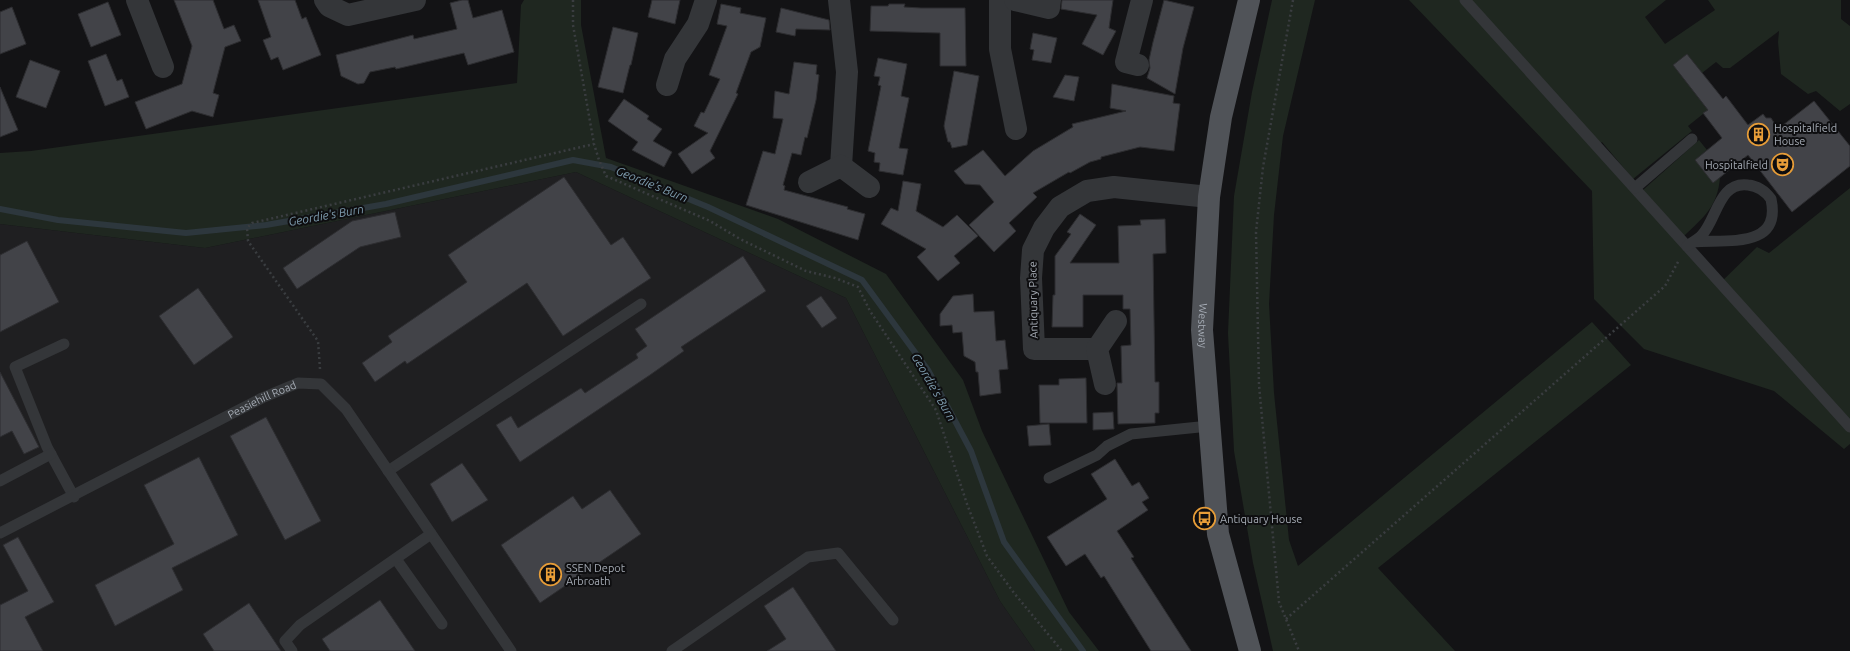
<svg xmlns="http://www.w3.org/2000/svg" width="1850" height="651" viewBox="0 0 1850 651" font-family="Ubuntu,sans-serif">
  <rect width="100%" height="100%" fill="#131315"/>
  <!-- built -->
  <path fill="#1f1f21" d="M576,172L846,298L1000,601L1035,651H0V224L205,248Z"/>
  <!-- green -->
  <g fill="#1f2720">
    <path d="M524,0H581V25L606,158L778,219L886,274L963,380L982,431L1069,612L1099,651H1035L1000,601L846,298L576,172L205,248L0,224V153L31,151L517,83L521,5Z"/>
    <path d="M1272,0H1315L1283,136L1274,215L1269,304L1274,393L1289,540L1298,566L1592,322L1631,365L1378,568L1455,651H1273L1253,563L1234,451L1228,333L1234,196L1252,92Z"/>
    <path d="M1409,0H1666L1645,17L1665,44L1715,10L1708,0H1841V19L1850,26V104L1840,111L1816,91L1808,94L1781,74L1778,42L1779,31L1730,68H1723L1716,62L1702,73L1687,54L1673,65L1708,110L1688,126L1692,131L1633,179L1602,142L1594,149L1643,190L1699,140L1707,150L1695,160L1720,177C1718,206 1704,217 1684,236L1717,286L1757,247L1769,253L1850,188V444L1844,449L1774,391L1644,349L1594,299L1592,191Z"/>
  </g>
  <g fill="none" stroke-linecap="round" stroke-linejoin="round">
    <!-- stream -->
    <path stroke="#2d373d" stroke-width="6" d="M0,209L58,220L186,233L266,225L386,204L573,160L611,167L708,207L862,280L928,370L971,451L1004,542L1083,651"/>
  </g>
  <!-- building -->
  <g fill="#424348" stroke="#2d2d30">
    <path d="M174,0H213L224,29L234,25L241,41L225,47L213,93L219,95L213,117L192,111L146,129L135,102L182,84L192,46Z"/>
    <path d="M258,0H295L302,19L306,17L321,55L283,70L278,57L271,60L263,40L271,37Z"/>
    <path d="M462,0H468L473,18L502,10L514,52L468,65L464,53L396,69L395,67L370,72L364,83L358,84L341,76L336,55L413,35L414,39L457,29L450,3Z"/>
    <path d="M652,0H680L675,24L648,17Z"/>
    <path d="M1062,0H1113L1109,28L1116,31L1103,55L1082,44L1097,15L1061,9Z"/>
    <path d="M1164,0L1194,7L1183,48L1175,94L1147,78L1150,68L1149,60L1153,42Z"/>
    <path d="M108,2L121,35L91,47L78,14Z"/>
    <path d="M721,4L741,8L740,13L766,18L760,47L751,52L736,93L738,94L710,151L715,158L692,174L678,154L708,133L694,126L701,112L704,113L720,79L709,75L727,26L717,24Z"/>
    <path d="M889,4H905L904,7L921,8H965L966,66H940V33L870,31L871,6H888Z"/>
    <path d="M12,7L26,44L0,54V12Z"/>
    <path d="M781,8L829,20L830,30L796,29L795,36L776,32Z"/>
    <path d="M613,27L638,33L631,65H630L623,93L598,87Z"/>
    <path d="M1033,33L1057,38L1051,63L1032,60L1034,50L1030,49Z"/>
    <path d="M106,54L117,81L122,79L129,97L105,106L88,61Z"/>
    <path d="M1687,54L1723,99L1726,96L1748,125L1763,114L1766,118H1771L1778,129L1814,101L1850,146V166L1792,212L1748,155L1713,183L1695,160L1722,138L1703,113L1708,110L1673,65Z"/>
    <path d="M878,58L907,64L901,96L909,98L899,148L908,149L903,175L879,171L880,163L874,162L875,153L868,151L881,86L878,85L880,77L874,76Z"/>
    <path d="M30,60L60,71L46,108L16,97Z"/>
    <path d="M794,62L817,65L816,74L819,75L816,100L807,138L805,137L801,155L792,153L783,185L785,186L784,190L848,207L847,209L865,214L858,240L746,205L763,151L775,154L783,119L773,118L775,91L789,94Z"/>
    <path d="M954,71L979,76L967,145L952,148L950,142H948L944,126Z"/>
    <path d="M1065,75L1079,77L1074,101L1053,97Z"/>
    <path d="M1112,84L1174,96L1173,103L1180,104L1174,151L1140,147L1101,157V159L1090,162L1070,173L1069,172L1033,193L1037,197L1009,223L1016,231L994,252L969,225L994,202L980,185L965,184L954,171L983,150L1005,176L1033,151L1073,127L1072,124L1126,111L1110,108Z"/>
    <path d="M0,87L18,130L0,137Z"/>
    <path d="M624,99L649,116L647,119L662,129L653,141L672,152L664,167L632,150L638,142L608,121Z"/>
    <path d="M564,177L611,245L623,237L651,278L563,336L527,283L407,364L405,361L375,382L362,363L392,342L388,336L467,282L448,255Z"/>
    <path d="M903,181L921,184L916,211L943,227L957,215L978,236L954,256L960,263L938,281L917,257L926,249L881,224L891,208L898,211Z"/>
    <path d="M395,212L401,237L360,247L297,289L283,268L352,221Z"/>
    <path d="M1080,214L1096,225L1070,263H1119L1118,226L1141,225L1140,220L1165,219L1166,253L1153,254L1155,382H1159V413H1155V423L1118,424L1117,383H1122L1121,346L1131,345L1130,309H1123V295H1083V327H1052L1053,295H1055V256L1071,234L1067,232Z"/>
    <path d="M27,241L59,302L0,332V255Z"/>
    <path d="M743,256L766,291L681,347L684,351L650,375L520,462L496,425L511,416L518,428L581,388L585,393L638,358L636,354L647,346L635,329Z"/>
    <path d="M198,288L233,337L194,365L159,316Z"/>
    <path d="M973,294L974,312L994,311L996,341L1005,340L1008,369L999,370L1001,393L980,396L978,372H976L975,362L964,356L962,332L953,333L952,325L940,326V314L953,296Z"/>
    <path d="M821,296L837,318L822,328L806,306Z"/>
    <path d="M0,372L39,447L24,454L12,431L0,437Z"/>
    <path d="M1086,378L1087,423H1040L1039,385H1059V379Z"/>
    <path d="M1113,412L1114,429L1093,430V413Z"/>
    <path d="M266,417L321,521L285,540L230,436Z"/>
    <path d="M1049,424L1051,445L1029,446L1027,426Z"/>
    <path d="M199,457L238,535L172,568L183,590L115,626L95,585L174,544L144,485Z"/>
    <path d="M1115,459L1132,486L1139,482L1149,498L1142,502L1148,510L1117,531L1134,557L1131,558L1191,651H1151L1104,576L1101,578L1085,554L1066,566L1047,537L1107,499L1091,474Z"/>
    <path d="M462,463L488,500L452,522L430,484Z"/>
    <path d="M610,490L641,534L540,603L501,545L573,496L582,509Z"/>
    <path d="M18,537L54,602L25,617L43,651H0V605L28,591L3,545Z"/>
    <path d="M793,587L836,651H767L786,639L764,606Z"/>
    <path d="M380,600L415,651H330L322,639Z"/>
    <path d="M249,603L281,651H214L203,634Z"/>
  </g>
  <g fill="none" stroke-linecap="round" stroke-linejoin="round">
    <!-- path -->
    <g stroke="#3a3d40" stroke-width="2.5" stroke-dasharray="2 3" stroke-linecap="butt">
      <path d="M573,0V25L594,144L599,160L606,176L710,221L740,239L806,271L835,278L858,287L870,311L936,410L967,504L987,556L1014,593L1062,651"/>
      <path d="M1293,0L1263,167L1256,232L1259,385L1279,602L1299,651"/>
      <path d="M320,369L318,341L248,241L247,228L252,223L594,144"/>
      <path d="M1286,619L1665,286L1679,260"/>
    </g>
    <!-- service -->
    <g stroke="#343639" stroke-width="11">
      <path d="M1465,0L1850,427"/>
      <path d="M1635,188L1692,139"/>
      <path d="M1687,246C1692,242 1698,240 1702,235C1717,219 1719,181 1748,185C1758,186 1766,192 1771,199C1782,250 1725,239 1693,242"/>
      <path d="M64,344L15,367L47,447L74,497"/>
      <path d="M388,471L641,304"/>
      <path d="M1049,478L1097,455L1107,446L1131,434L1209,426"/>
      <path d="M0,481L51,454"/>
      <path id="s1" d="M0,533L262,398L298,383L321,384L346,409L511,651"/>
      <path d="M396,559L442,624"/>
      <path d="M292,651L285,641L300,625L431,534"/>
      <path d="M672,651L808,557L838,553L893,620"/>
    </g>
    <!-- minor -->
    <g stroke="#343639" stroke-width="22">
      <path d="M137,0L163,67"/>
      <path d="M325,0L329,6L348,15L415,0"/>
      <path d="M839,0L847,72L841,166"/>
      <path d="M1000,0V49L1016,129"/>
      <path d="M1015,0L1049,8L1050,0"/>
      <path d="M1138,65L1126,62L1142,0"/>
      <path d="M667,85L675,59L698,24L706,0"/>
      <path d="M809,182L841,166L869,187"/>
      <path d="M1097,349H1034L1031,278L1033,250L1044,228L1060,207L1087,191L1114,187L1209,197"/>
      <path d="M1105,384L1097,349L1116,321"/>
    </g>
    <!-- primary -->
    <path stroke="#505358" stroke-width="22" id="s2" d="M1249,0L1221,117L1209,197L1202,330L1218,534L1250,651"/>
  </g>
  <!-- icons -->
  <defs>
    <symbol id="building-ring" viewBox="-11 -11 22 22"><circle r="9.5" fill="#0e0e10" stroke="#e79d38" stroke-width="1.5"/><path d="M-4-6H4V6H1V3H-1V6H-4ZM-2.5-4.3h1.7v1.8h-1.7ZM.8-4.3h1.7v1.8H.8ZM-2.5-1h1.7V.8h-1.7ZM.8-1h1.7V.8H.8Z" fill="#e79d38"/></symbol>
    <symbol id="theatre-ring" viewBox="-11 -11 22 22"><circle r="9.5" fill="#0e0e10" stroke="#e79d38" stroke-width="1.5"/><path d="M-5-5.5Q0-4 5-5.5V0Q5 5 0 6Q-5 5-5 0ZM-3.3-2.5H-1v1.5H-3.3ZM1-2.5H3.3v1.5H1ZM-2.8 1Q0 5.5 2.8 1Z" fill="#e79d38"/></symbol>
    <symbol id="bus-ring" viewBox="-11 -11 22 22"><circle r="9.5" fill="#0e0e10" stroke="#e79d38" stroke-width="1.5"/><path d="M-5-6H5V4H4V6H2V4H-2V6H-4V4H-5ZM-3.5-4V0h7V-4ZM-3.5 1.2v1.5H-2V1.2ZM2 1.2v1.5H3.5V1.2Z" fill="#e79d38"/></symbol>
  </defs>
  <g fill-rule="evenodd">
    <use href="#building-ring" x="1746" y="122" width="25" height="25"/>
    <use href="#theatre-ring" x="1770" y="152" width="25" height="25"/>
    <use href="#bus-ring" x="1192" y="506" width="25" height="25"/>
    <use href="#building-ring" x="538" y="562" width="25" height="25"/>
  </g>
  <g text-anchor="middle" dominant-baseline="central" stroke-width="4" stroke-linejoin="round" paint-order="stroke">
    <!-- poi labels -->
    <g font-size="11" fill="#a5abb4" stroke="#0e0e10" text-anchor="start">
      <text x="1774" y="128">Hospitalfield<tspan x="1774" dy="13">House</tspan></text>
      <text x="1768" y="165" text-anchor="end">Hospitalfield</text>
      <text x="1220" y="519">Antiquary House</text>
      <text x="566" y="568">SSEN Depot<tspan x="566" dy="13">Arbroath</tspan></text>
    </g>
    <!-- street labels -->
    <g font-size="11" fill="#a5abb4" stroke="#0e0e10">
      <text transform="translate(1033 300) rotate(-91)">Antiquary Place</text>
      <text stroke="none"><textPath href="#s2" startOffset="330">Westway</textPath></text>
      <text stroke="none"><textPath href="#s1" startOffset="294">Peasiehill Road</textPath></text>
    </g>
    <!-- water labels -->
    <g font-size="12" font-style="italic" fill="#7e9cae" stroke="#0e0e10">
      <text transform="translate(652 184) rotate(22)">Geordie's Burn</text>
      <text transform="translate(326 215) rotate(-10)">Geordie's Burn</text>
      <text transform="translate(934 387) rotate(60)">Geordie's Burn</text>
    </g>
  </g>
</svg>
